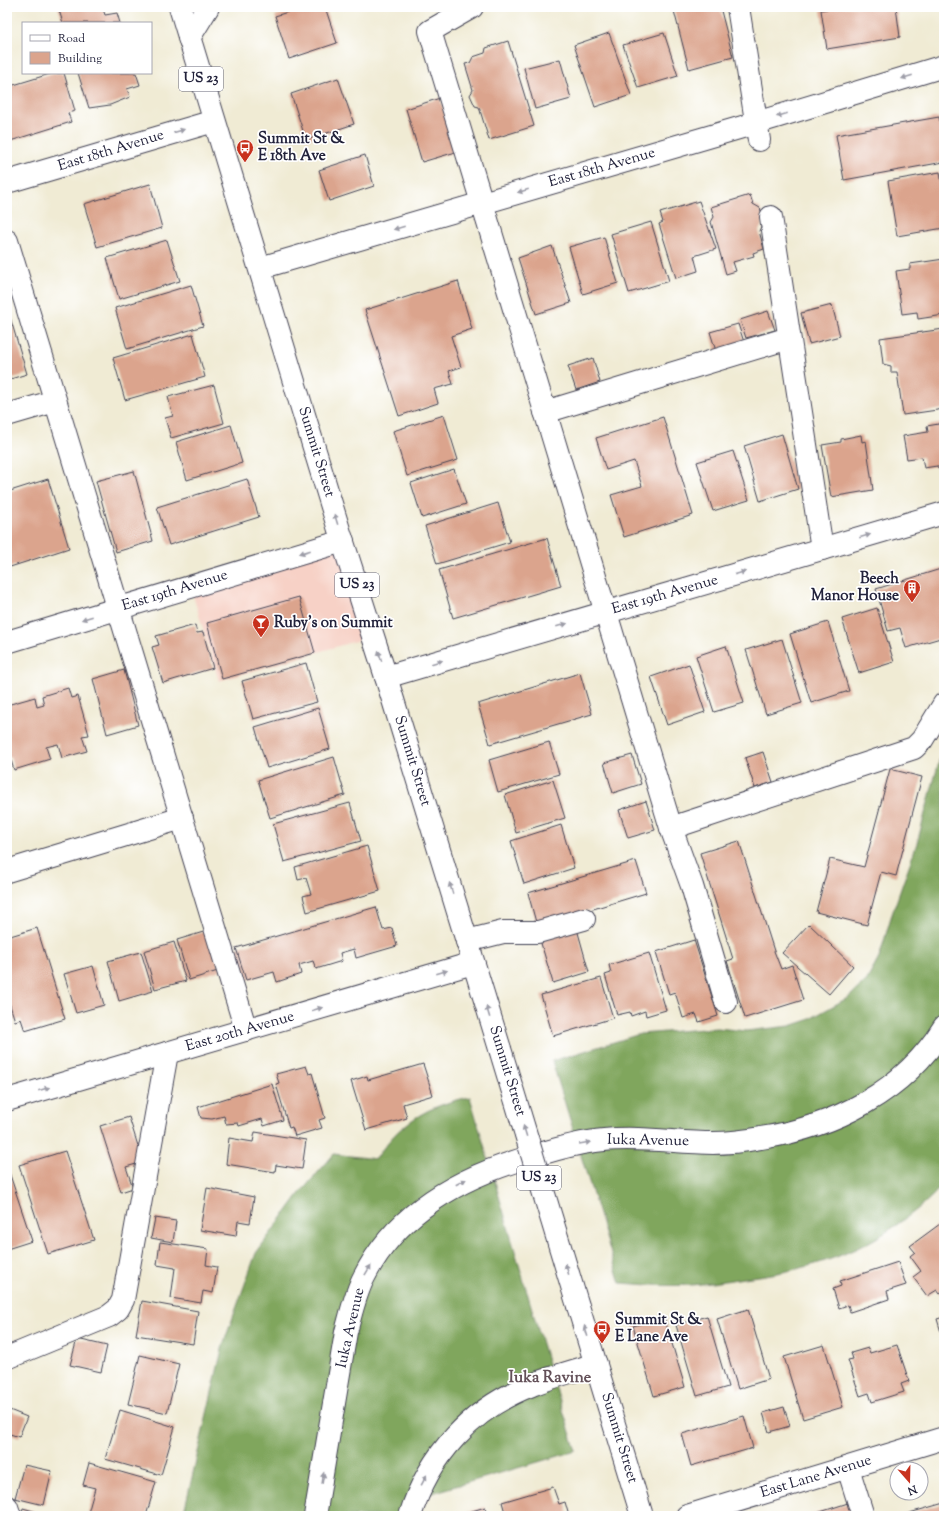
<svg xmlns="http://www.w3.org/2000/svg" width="951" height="1523" viewBox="0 0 951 1523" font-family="'Sorts Mill Goudy',serif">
  <rect width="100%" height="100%" fill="#fff"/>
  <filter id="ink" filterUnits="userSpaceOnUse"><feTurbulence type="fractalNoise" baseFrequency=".025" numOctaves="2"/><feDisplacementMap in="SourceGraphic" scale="8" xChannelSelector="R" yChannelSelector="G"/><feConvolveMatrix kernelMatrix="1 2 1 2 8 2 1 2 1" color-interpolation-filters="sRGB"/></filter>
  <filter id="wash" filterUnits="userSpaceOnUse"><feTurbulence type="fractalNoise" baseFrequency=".012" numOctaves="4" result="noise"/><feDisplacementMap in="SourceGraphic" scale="16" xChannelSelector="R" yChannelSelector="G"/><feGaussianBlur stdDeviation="0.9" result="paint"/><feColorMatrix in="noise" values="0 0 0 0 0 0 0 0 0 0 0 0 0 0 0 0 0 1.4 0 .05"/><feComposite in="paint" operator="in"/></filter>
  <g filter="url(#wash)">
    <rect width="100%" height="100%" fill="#f0ebd4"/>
    <!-- built -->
    <path fill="#f7d1c6" d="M339,546L366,638L219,681L191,589Z"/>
    <!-- forest -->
    <g fill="#80a65d" stroke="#51644c">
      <path d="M944,743V1182C933,1198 918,1209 902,1221C854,1257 803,1271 744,1278C730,1280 716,1283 702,1284C675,1287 648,1285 620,1283L552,1061L640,1034L717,1028L746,1031L790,1026L808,1020L849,997L867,980L879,958L891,917L917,843Z"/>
      <path d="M470,1097L546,1357L576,1451L415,1498L410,1516H183L223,1345L256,1253L300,1193L334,1154L376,1159C398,1123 429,1105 470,1097Z"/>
    </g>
    <g id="blocks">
      <!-- building -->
      <g fill="#dba48d">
        <path d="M58,7H109L103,9L105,15L117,13L120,23H63Z"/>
        <path d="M304,7H325L337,43L289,59L275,16Z"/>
        <path d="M673,7H720L733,57L689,69Z"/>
        <path d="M839,7H896L900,37L827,49L821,10Z"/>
        <path d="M609,33L631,95L595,107L574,45Z"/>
        <path d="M664,33L678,76L638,88L623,45Z"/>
        <path d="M508,41L534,126L489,140L479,107L475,106L470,95L473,90L465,64L470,63L473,57L485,53L486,48Z"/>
        <path d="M560,59L571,99L535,109L524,68Z"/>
        <path d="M53,73H64L75,111L68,113L71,122L7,142V87Z"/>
        <path d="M78,73H136L140,85L127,89L130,97L110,105L89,108Z"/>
        <path d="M338,78L354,124L306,140L291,94Z"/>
        <path d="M440,98L456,152L422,162L406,109Z"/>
        <path d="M939,117L944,145V162L844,180L836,135Z"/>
        <path d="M365,155L374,186L329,201L319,170Z"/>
        <path d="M940,172L944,197V228L897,236L888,181Z"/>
        <path d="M150,184L162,228L97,247L84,204Z"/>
        <path d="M750,195L753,204L760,208L764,220L759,231L764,249L753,253L754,256L733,262L736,271L726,274L711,222L714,217L711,207Z"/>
        <path d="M699,201L716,249L694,256L698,271L676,278L659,224L663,222L660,213Z"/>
        <path d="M651,222L669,281L629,293L611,234Z"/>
        <path d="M604,237L618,283L583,294L569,247Z"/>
        <path d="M167,240L180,281L119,299L107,258Z"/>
        <path d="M552,246L571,303L536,314L518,258Z"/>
        <path d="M944,259V315L918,319L917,312L902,314L896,271L910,269V264Z"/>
        <path d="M458,281L472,329L451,336L461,367L449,371L453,384L434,389L438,403L399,416L365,310Z"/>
        <path d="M191,285L203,326L127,349L115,308Z"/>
        <path d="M832,305L840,336L809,344L801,313Z"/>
        <path d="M7,307L27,374L7,380Z"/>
        <path d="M768,311L775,330L746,338L740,320Z"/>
        <path d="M738,324L744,342L716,351L710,332Z"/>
        <path d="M944,329V409L903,415L897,372H891V366L883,364L880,338Z"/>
        <path d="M193,334L205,377L125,400L113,358Z"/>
        <path d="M593,358L600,382L576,390L568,366Z"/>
        <path d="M214,385L224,423L171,438L165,418L173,416L168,397Z"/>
        <path d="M444,415L458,460L407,476L393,431Z"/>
        <path d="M663,417L693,515L624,537L611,495L642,486L634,461L606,470L596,438Z"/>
        <path d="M944,423V468L938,469L937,466L924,468L922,457L907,459L903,436L928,432L927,426Z"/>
        <path d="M231,425L242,463L187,480L176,442Z"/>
        <path d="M782,434L798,489L760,501L744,446Z"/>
        <path d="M861,435L862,442L866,441L873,490L831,497L822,445L841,442V439Z"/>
        <path d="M733,451L749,500L713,511L697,462Z"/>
        <path d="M454,469L466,504L422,518L411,483Z"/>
        <path d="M134,471L153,541L116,552L96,481Z"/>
        <path d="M48,479L69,548L7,568V492Z"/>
        <path d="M247,479L259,517L169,545L157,507Z"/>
        <path d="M498,503L510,542L437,564L425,526Z"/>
        <path d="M547,538L561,586L453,618L439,570Z"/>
        <path d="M944,568V618L940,619L944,637L906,648L900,628L888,631L876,589Z"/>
        <path d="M299,597L315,653L222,679L207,623Z"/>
        <path d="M877,608L894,662L859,673L842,619Z"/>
        <path d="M828,622L849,691L811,703L790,634Z"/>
        <path d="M195,625L197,633L203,632L213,668L163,683L152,647L159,645L156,636Z"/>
        <path d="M782,639L802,703L766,714L746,650Z"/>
        <path d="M726,646L744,703L714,712L696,656Z"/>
        <path d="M306,663L317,702L253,719L242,681Z"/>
        <path d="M689,664L705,712L667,725L651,677Z"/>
        <path d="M124,670L138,725L107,734L93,679Z"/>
        <path d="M580,673L592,714L490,744L478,704Z"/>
        <path d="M68,688L71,698L78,696L89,735L82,736L87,751L62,758L58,744L46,747L50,759L14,770L10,757H7V705L35,697L37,707L44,705L42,696Z"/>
        <path d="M318,708L330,749L267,768L255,727Z"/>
        <path d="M549,742L559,774L498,792L489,760Z"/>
        <path d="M763,752L773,782L755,788L745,758Z"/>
        <path d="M632,755L641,784L613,793L604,763Z"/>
        <path d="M334,757L345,795L270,818L258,780Z"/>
        <path d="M890,769L922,777L896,876L881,872L867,925L816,912L830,859L864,867Z"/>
        <path d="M553,780L565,818L516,833L505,795Z"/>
        <path d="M646,801L655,830L628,838L619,810Z"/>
        <path d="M350,803L361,841L284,862L273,824Z"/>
        <path d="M561,825L574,868L524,884L511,841Z"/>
        <path d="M739,841L774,951L781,969L792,965L803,1000L745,1018L727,961L733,959L700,853Z"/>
        <path d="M367,846L380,891L307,912L303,896L311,894L306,878L298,880L295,867Z"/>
        <path d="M636,861L646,893L537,926L528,893Z"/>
        <path d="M376,907L383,930L392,928L397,946L356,958L354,949L340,953L342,961L316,969L313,961L299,965L301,974L277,982L274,972L246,980L236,948Z"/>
        <path d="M809,924L853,966L829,994L782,953Z"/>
        <path d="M37,928L65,1019L25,1031L21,1019L15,1021L7,996V937Z"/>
        <path d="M577,929L589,972L553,983L540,940Z"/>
        <path d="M210,930L221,970L189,980L177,940Z"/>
        <path d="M694,940L718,1016L699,1022L696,1014L683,1018L675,992L669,994L656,952Z"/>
        <path d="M174,942L186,981L155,989L144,951Z"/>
        <path d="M141,952L153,991L119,1001L108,961Z"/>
        <path d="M649,953L666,1010L646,1016L645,1011L631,1016L630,1012L617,1015L605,975L611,973L609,965Z"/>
        <path d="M93,966L104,1005L76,1013L64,974Z"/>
        <path d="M601,978L613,1018L553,1036L541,995Z"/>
        <path d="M423,1064L433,1095L403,1104L407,1118L366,1130L351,1081L367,1076L368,1080Z"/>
        <path d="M306,1066L309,1074L312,1073L325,1118L319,1120L322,1128L295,1136L292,1127L289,1128L276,1084L279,1083L276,1074Z"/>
        <path d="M272,1084L283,1120L264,1126L262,1119L239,1126L238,1123L226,1124L224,1116L212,1119L201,1118L198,1107Z"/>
        <path d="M129,1117L143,1162L126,1167L133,1188L121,1192L100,1126Z"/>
        <path d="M255,1132L306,1140L302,1169L276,1165L275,1172L226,1164L229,1138L253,1142Z"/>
        <path d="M65,1151L94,1240L48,1254L19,1165Z"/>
        <path d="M7,1166L32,1241L7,1249Z"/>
        <path d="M207,1188L254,1197L250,1223L238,1221L236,1236L200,1230Z"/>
        <path d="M155,1218L176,1221L173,1242L151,1238Z"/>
        <path d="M944,1221V1291L940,1294L937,1290L927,1296L913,1277L921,1271L910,1256L915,1252L910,1246Z"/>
        <path d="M160,1242L208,1249L206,1265L217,1267L213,1293L203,1291L201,1303L171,1298L175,1268L157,1265Z"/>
        <path d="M898,1262L906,1285L887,1291L889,1299L850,1312L848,1305L839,1308L833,1289L841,1286L840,1281Z"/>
        <path d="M142,1301L198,1311L193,1344L136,1335Z"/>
        <path d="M748,1309L769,1379L738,1389L717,1319Z"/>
        <path d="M707,1316L728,1387L697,1396L676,1325Z"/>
        <path d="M664,1317L685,1387L654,1396L633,1326Z"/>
        <path d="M944,1317V1342L937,1319Z"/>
        <path d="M77,1339L107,1346L101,1372L70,1365Z"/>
        <path d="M824,1345L843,1407L803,1419L784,1357Z"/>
        <path d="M897,1345L909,1381L901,1384L904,1392L872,1402L869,1393L860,1396L848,1360L853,1359L851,1353L868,1348L870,1353Z"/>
        <path d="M140,1355L179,1364L167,1413L128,1404Z"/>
        <path d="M784,1407L790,1426L769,1432L763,1413Z"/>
        <path d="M7,1409L27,1417L19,1437L7,1433Z"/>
        <path d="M120,1410L175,1427L161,1475L105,1459Z"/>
        <path d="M744,1416L753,1448L691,1466L682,1434Z"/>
        <path d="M89,1463L156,1482L146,1516H97L88,1513L95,1488L83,1485Z"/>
        <path d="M24,1465L52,1471L44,1505L15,1498Z"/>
        <path d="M553,1487L559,1504L565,1502L569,1516H506L502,1502Z"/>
        <path d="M851,1502L856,1516H808Z"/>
        <path d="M944,1503V1516H899Z"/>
        <path d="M485,1507L487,1516H456Z"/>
        <path d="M23,1508L47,1515V1516H21Z"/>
      </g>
    </g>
  </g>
  <g filter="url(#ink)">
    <use href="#blocks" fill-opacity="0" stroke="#414052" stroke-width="1"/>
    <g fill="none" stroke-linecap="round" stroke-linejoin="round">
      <defs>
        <g id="minor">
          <path d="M472,7L430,31L671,828L692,886L726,1002"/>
          <path d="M738,7L759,140"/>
          <path d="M189,38L208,7"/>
          <path d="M7,182L214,121"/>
          <path d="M771,217L822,549"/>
          <path d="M7,241L246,1030"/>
          <path d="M260,268L756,123L944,66"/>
          <path d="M545,412L789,338"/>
          <path d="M7,415L55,401"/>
          <path d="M7,642L343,541"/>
          <path d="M386,677L944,513"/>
          <path d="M671,828L914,748L922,740L944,704"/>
          <path d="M7,871L182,818"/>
          <path d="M467,941L503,932H538L584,919"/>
          <path d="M7,1100L473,963"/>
          <path d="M7,1358L109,1316L118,1309L123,1300L167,1053"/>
          <path d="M848,1468L863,1516"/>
          <path d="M7,1507L10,1516"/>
          <path d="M315,1516L346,1332C351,1314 355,1294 364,1277C398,1209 466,1174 537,1155C559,1148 581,1142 604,1140C641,1136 677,1143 713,1143C729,1143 745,1141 761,1138C834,1127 904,1092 944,1027"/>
          <path d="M410,1516C429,1455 472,1408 532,1385C553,1376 575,1371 596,1364"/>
          <path d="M687,1516L944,1438"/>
        </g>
        <g id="major">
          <path d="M180,7L340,533L386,677L500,1049"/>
          <path d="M578,1306L642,1516"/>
        </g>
      </defs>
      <!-- minor casing -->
      <use href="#minor" stroke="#414052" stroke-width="24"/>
      <!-- major casing -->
      <use href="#major" stroke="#414052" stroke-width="24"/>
      <!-- minor -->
      <use href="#minor" stroke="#fff" stroke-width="22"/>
      <!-- major -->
      <use href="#major" stroke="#fff" stroke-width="22"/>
      <defs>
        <path id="major-bridge" d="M500,1049L578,1306"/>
      </defs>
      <!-- major-bridge casing -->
      <use href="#major-bridge" stroke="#414052" stroke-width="24" stroke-linecap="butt"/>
      <!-- major-bridge -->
      <use href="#major-bridge" stroke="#fff" stroke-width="22"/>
    </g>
    <!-- one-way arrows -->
    <defs><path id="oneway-solid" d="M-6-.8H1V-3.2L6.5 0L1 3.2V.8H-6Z"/></defs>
    <g fill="#9c9ca7">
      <use href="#oneway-solid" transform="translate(907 77) rotate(163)"/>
      <use href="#oneway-solid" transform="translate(782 115) rotate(163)"/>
      <use href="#oneway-solid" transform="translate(179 131) rotate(-17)"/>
      <use href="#oneway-solid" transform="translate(523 191) rotate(164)"/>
      <use href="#oneway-solid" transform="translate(399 228) rotate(164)"/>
      <use href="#oneway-solid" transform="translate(336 519) rotate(-107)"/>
      <use href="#oneway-solid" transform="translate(865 536) rotate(-16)"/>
      <use href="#oneway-solid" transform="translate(305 552) rotate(163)"/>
      <use href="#oneway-solid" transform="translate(740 573) rotate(-16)"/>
      <use href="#oneway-solid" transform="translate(87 618) rotate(163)"/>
      <use href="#oneway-solid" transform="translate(562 625) rotate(-16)"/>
      <use href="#oneway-solid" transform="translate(380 656) rotate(-107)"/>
      <use href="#oneway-solid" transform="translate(437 662) rotate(-16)"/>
      <use href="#oneway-solid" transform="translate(451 888) rotate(-107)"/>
      <use href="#oneway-solid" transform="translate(442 972) rotate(-16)"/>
      <use href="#oneway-solid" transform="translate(317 1009) rotate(-16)"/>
      <use href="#oneway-solid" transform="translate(488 1012) rotate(-107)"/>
      <use href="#oneway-solid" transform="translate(44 1089) rotate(-16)"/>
      <use href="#oneway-solid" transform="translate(525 1131) rotate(-107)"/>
      <use href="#oneway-solid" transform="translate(585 1143) rotate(-10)"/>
      <use href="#oneway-solid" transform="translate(461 1182) rotate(-28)"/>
      <use href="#oneway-solid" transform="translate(567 1269) rotate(-107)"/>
      <use href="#oneway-solid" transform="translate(368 1270) rotate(-59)"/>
      <use href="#oneway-solid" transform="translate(586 1331) rotate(-107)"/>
      <use href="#oneway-solid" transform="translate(323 1478) rotate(-81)"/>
      <use href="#oneway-solid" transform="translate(424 1480) rotate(-62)"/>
    </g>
  </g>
  <!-- icons -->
  <defs>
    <symbol id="bus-pin" viewBox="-11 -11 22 30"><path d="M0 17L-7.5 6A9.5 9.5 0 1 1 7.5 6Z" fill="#c8321e" stroke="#fff"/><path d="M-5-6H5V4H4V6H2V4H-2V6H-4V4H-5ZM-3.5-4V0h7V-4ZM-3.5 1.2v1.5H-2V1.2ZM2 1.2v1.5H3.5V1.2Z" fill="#fff"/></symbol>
    <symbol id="building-pin" viewBox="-11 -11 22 30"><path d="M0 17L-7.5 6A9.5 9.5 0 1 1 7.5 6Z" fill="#c8321e" stroke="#fff"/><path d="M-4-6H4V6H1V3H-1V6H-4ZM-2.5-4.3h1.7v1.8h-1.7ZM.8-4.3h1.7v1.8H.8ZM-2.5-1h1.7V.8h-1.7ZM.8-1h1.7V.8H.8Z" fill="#fff"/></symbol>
    <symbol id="bar-pin" viewBox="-11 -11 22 30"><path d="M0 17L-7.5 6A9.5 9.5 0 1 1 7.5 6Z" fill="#c8321e" stroke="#fff"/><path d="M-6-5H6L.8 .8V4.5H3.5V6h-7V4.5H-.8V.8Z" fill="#fff"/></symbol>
  </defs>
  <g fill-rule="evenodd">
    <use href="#bus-pin" x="235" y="138" width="20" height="27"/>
    <use href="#building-pin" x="902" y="578" width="20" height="27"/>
    <use href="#bar-pin" x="251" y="613" width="20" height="27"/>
    <use href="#bus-pin" x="592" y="1319" width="20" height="27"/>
  </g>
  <g text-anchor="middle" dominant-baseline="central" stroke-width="3.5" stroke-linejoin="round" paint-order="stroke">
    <!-- shield labels -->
    <g fill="#fff" stroke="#646476" stroke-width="1">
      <rect x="179" y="67" width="44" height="24" rx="3"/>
      <rect x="335" y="573" width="44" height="24" rx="3"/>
      <rect x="517" y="1166" width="44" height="24" rx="3"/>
    </g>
    <g font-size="14" font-weight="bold" fill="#22223b">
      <text x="201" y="79">US 23</text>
      <text x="357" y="585">US 23</text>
      <text x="539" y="1178">US 23</text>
    </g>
    <!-- poi labels -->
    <g font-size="15" font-weight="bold" fill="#22223b" stroke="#fff" text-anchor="start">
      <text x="258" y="139">Summit St &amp;<tspan x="258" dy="17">E 18th Ave</tspan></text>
      <text x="899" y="579" text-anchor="end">Beech<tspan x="899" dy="17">Manor House</tspan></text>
      <text x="274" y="623">Ruby's on Summit</text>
      <text x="615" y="1320">Summit St &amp;<tspan x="615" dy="17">E Lane Ave</tspan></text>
    </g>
    <!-- street labels -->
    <g font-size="15" fill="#22223b" stroke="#fff">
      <text transform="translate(111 151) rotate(-17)">East 18th Avenue</text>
      <text transform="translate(602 168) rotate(-16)">East 18th Avenue</text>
      <text transform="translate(316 452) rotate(73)">Summit Street</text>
      <text transform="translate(175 591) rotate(-17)">East 19th Avenue</text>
      <text transform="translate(665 595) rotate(-16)">East 19th Avenue</text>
      <text transform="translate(412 761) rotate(73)">Summit Street</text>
      <text transform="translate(240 1032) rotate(-16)">East 20th Avenue</text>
      <text transform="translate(507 1071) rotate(73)">Summit Street</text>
      <text transform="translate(648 1141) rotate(1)">Iuka Avenue</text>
      <text transform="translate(351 1328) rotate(-77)">Iuka Avenue</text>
      <text transform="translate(619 1438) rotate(73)">Summit Street</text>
      <text transform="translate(816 1477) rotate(-17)">East Lane Avenue</text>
    </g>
    <!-- neighbourhood labels -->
    <g font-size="16" font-weight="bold" fill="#635058" stroke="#fff">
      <text x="550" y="1378">Iuka Ravine</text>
    </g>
  </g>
  <!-- margin -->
  <rect width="951" height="1523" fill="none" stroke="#fff" stroke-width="24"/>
  <!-- legend -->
  <rect x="22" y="22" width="130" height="52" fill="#ffffff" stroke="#a7a7b1"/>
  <rect x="30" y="35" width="20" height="6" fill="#ffffff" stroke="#a7a7b1"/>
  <text x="58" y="42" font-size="12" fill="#22223b">Road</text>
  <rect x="30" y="52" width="20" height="12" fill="#dba48d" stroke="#a7a7b1"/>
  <text x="58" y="62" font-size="12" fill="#22223b">Building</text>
  <!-- north arrow -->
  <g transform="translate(909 1481) rotate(160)"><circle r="19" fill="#ffffff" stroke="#a7a7b1"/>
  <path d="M0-3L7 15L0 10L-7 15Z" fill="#c8321e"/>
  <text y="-6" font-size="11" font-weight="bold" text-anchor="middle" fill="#22223b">N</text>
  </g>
</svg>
